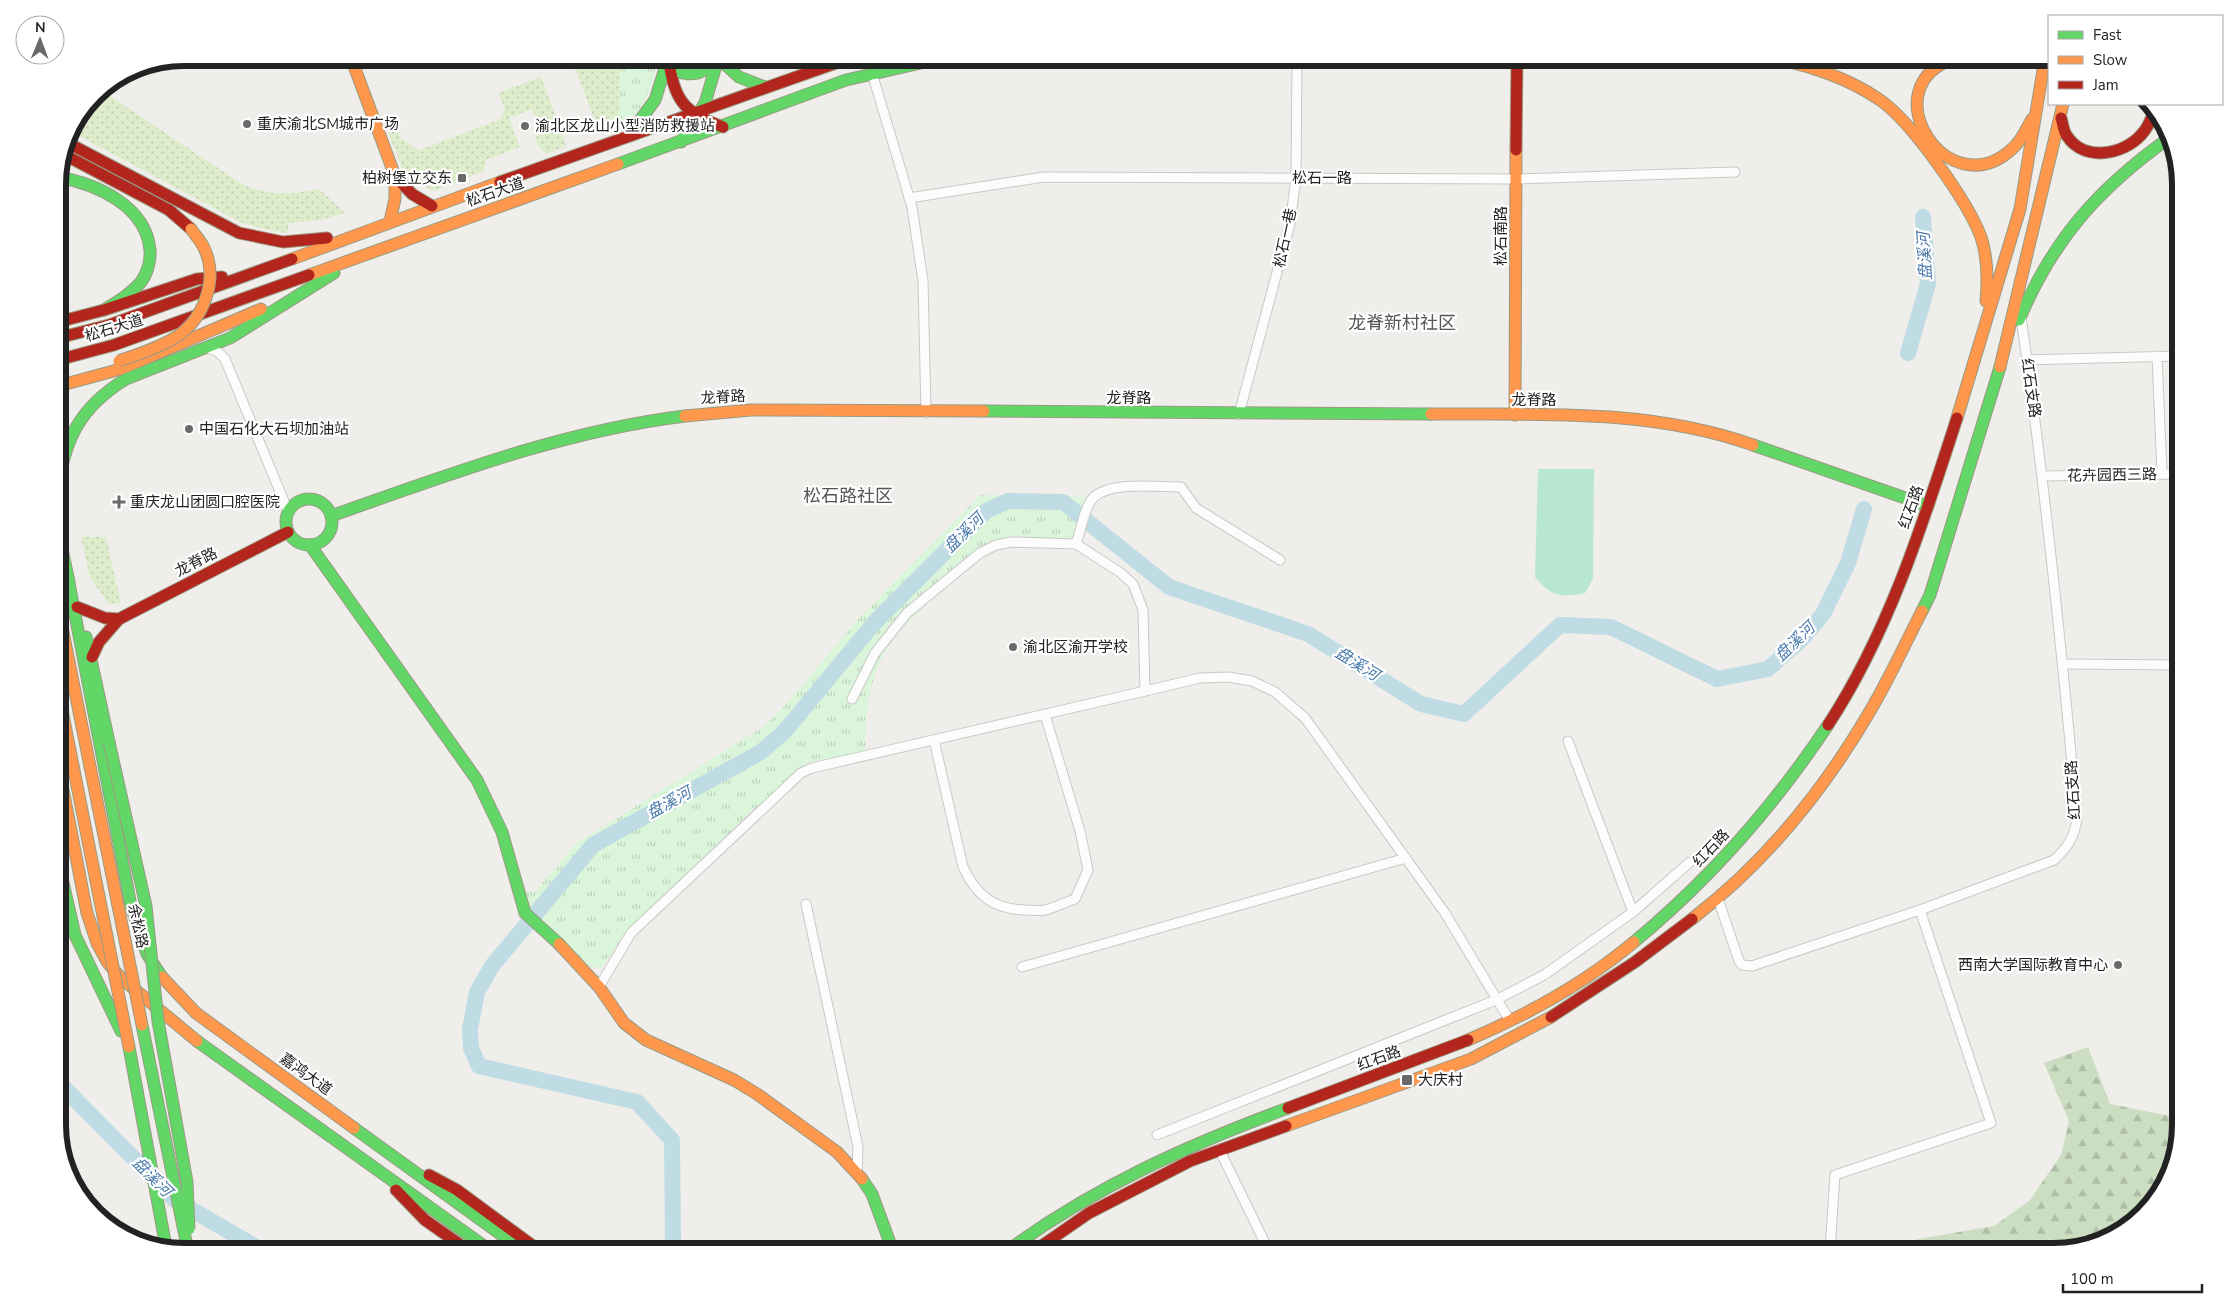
<svg xmlns="http://www.w3.org/2000/svg" width="2238" height="1309" viewBox="0 0 2238 1309" font-family="'Nunito Sans','Noto Sans SC',sans-serif">
  <defs>
    <pattern id="grass-dots" width="8" height="8" patternUnits="userSpaceOnUse" patternTransform="scale(1.25)"><rect width="8" height="8" fill="#ddeccb"/><path d="M2 2h.1M6 6h.1" fill="none" stroke="#bdcaae" stroke-width="1.8" stroke-linecap="round"/></pattern>
    <pattern id="forest-firs" width="22" height="20" patternUnits="userSpaceOnUse" patternTransform="scale(1.25)"><rect width="22" height="20" fill="#cbdec1"/><path d="M5 1l3.5 6h-7zM16 11l3.5 6h-7z" fill="#aebea6"/></pattern>
    <pattern id="park-tufts" width="24" height="20" patternUnits="userSpaceOnUse" patternTransform="scale(1.25)"><rect width="24" height="20" fill="#daf5da"/><path d="M3 7l-1-3M5 7V3M7 7l1-3M15 17l-1-3M17 17v-4M19 17l1-3" fill="none" stroke="#bbd2bb"/></pattern>
  </defs>
  <rect width="100%" height="100%" fill="#f0eeeb"/>
  <!-- grass -->
  <g fill="url(#grass-dots)">
    <path d="M593,58H653L620,125L600,134L574,66Z"/>
    <path d="M541,77L567,146L547,154L539,147L535,137L541,134L532,109L509,118L520,147L486,160L484,171L433,191L405,175L383,120L392,117L400,138L419,150L501,119L505,109L498,93Z"/>
    <path d="M101,90L242,184C269,197 291,194 319,189L345,213L320,220L289,223L287,233L263,229L240,222L70,131L95,94Z"/>
    <path d="M81,537H106L121,604L108,603L90,578Z"/>
  </g>
  <!-- forest -->
  <g fill="url(#forest-firs)">
    <path d="M676,58H706L698,68H683Z"/>
    <path d="M2088,1047L2110,1104L2180,1118L2164,1188L2118,1234L2054,1251H1869L1924,1238L1994,1226L2030,1200L2061,1155L2069,1121L2044,1063Z"/>
  </g>
  <!-- park -->
  <g fill="url(#park-tufts)">
    <path d="M620,58H657C653,88 644,111 618,130Z"/>
    <path d="M980,495L1088,497L1073,548C1049,547 1020,542 997,549C979,555 964,573 949,585C882,643 867,663 865,753L799,772L788,779L627,932L601,968L589,966L531,908L524,891L535,892L575,844L763,727L781,710L858,619Z"/>
  </g>
  <!-- pitch -->
  <path fill="#b7e6d2" d="M1538,469H1594L1593,578L1585,593C1561,598 1552,597 1535,577Z"/>
  <g fill="none" stroke-linecap="round" stroke-linejoin="round">
    <!-- river -->
    <g stroke="#bfdbe3" stroke-width="16">
      <path d="M1908,353L1928,284L1923,217"/>
      <path d="M58,1082L175,1200L263,1251"/>
      <path d="M666,1251L673,1241L672,1140L637,1102L479,1066L471,1048L470,1029L477,992L492,966L593,845L761,752L785,731L875,622L986,511L1008,501L1063,502L1169,587L1308,634L1421,704L1464,714L1560,625L1611,627L1717,679L1768,669L1803,638L1823,614L1848,563L1864,509"/>
    </g>
    <defs>
      <g id="street">
        <path d="M872,73L912,207L923,281L926,412"/>
        <path d="M909,198L1044,177L1516,179L1735,172"/>
        <path d="M208,348L218,352L225,359L288,511"/>
        <path d="M2157,356L2162,474"/>
        <path d="M2027,360L2180,356"/>
        <path d="M1239,414L1290,224L1296,178L1297,58"/>
        <path d="M2043,476L2180,474"/>
        <path d="M1076,544C1081,531 1084,507 1094,497C1112,481 1158,487 1181,487L1196,508L1280,560"/>
        <path d="M2063,664L2180,665"/>
        <path d="M852,699L875,653L907,613L980,553L996,545L1012,542L1076,544L1121,573L1133,584L1143,610L1145,691"/>
        <path d="M934,740L963,867C977,896 993,909 1026,910C1032,910 1039,911 1045,910C1055,908 1065,902 1075,899L1088,870L1080,831L1045,715"/>
        <path d="M1568,741L1633,912"/>
        <path d="M1718,899L1739,961L1742,965L1752,966L1920,910L2054,860C2068,847 2074,838 2077,819C2062,651 2045,484 2021,317"/>
        <path d="M806,904L858,1147L857,1172"/>
        <path d="M1022,967L1406,858"/>
        <path d="M599,987L631,933L801,773L812,768L1145,691L1200,678L1228,677L1252,681L1275,692L1305,718L1445,913L1510,1021"/>
        <path d="M1157,1135L1496,1000L1544,975L1633,912L1690,862"/>
        <path d="M1219,1149L1269,1251"/>
        <path d="M1830,1251L1835,1175L1991,1123L1920,910"/>
      </g>
      <g id="fast">
        <path d="M718,58L739,77L765,87"/>
        <path d="M669,60L675,71C694,77 703,74 717,60"/>
        <path d="M629,135L655,100L667,62"/>
        <path d="M681,142L705,103L718,59"/>
        <path d="M618,164L846,80L943,58"/>
        <path d="M58,177C97,184 146,206 150,250C151,261 147,274 141,282C131,294 117,302 104,310"/>
        <path d="M2019,320C2053,239 2099,188 2169,138"/>
        <path d="M984,411L1431,414"/>
        <path d="M1753,445L1928,506"/>
        <path d="M58,493C63,440 80,407 126,379L230,338L334,273"/>
        <circle cx="309" cy="522" r="23"/>
        <path d="M331,516C447,475 563,431 685,416"/>
        <path d="M58,530L69,582"/>
        <path d="M310,545L477,780L502,832L525,913L559,944"/>
        <path d="M67,573L131,906L147,954L162,977"/>
        <path d="M1922,611L1930,595L2000,367"/>
        <path d="M86,637L109,742"/>
        <path d="M58,861L75,935L121,1031"/>
        <path d="M1634,942C1709,880 1774,806 1828,725"/>
        <path d="M197,1041L491,1251"/>
        <path d="M129,1047L166,1247"/>
        <path d="M354,1128L524,1251"/>
        <path d="M862,1179L872,1194L893,1251"/>
        <path d="M1007,1251C1096,1186 1186,1146 1288,1108"/>
      </g>
      <g id="slow">
        <path d="M351,58L395,176V199L390,221"/>
        <path d="M1775,58C1813,67 1848,78 1880,100C1911,121 1968,202 1981,237C1988,258 1988,279 1986,301"/>
        <path d="M1956,58C1868,85 1948,210 2013,148C2022,140 2026,129 2032,119"/>
        <path d="M292,259L500,182"/>
        <path d="M309,275L618,164"/>
        <path d="M2000,367L2063,104"/>
        <path d="M58,386L121,369L261,309"/>
        <path d="M1431,414C1540,415 1649,408 1753,445"/>
        <path d="M1515,415L1516,150"/>
        <path d="M685,416L751,410L984,411"/>
        <path d="M1957,418L2020,209L2045,58"/>
        <path d="M58,764L87,913L97,943L108,963L121,978L197,1041"/>
        <path d="M1692,919C1766,862 1827,786 1873,706C1891,675 1906,642 1922,611"/>
        <path d="M559,944L599,987L624,1023L646,1040L734,1080L757,1094L837,1152L862,1179"/>
        <path d="M162,977L196,1013L354,1128"/>
        <path d="M1468,1040C1527,1015 1585,983 1634,942"/>
        <path d="M1286,1126L1471,1059L1551,1017"/>
      </g>
      <g id="jam">
        <path d="M668,58C675,100 682,112 723,127"/>
        <path d="M2061,118C2063,124 2063,131 2067,136C2084,162 2123,155 2141,135C2148,128 2151,120 2154,111"/>
        <path d="M66,142L239,233L283,242L327,238"/>
        <path d="M1516,150L1517,58"/>
        <path d="M63,154L169,210L191,229"/>
        <path d="M395,176L412,194L432,206"/>
        <path d="M500,182L850,58"/>
        <path d="M58,322L104,310L197,279L222,277"/>
        <path d="M58,338L109,325L292,259"/>
        <path d="M58,360L114,345L309,275"/>
        <path d="M77,607L105,618L119,619L99,642L92,657"/>
        <path d="M119,619L288,532"/>
        <path d="M1828,725C1889,632 1923,523 1957,418"/>
        <path d="M1551,1017L1635,962L1692,919"/>
        <path d="M1288,1108L1468,1040"/>
        <path d="M429,1175L457,1190L540,1251"/>
        <path d="M396,1190L425,1220L469,1251"/>
        <path d="M1034,1251L1089,1213L1190,1161L1286,1126"/>
      </g>
    </defs>
    <!-- street casing -->
    <use href="#street" stroke="#c9c8c7" stroke-width="11"/>
    <!-- fast casing -->
    <use href="#fast" stroke="#999a82" stroke-width="13"/>
    <!-- slow casing -->
    <use href="#slow" stroke="#999a82" stroke-width="13"/>
    <!-- jam casing -->
    <use href="#jam" stroke="#999a82" stroke-width="13"/>
    <!-- street -->
    <use href="#street" stroke="#fdfcfc" stroke-width="9"/>
    <!-- fast -->
    <use href="#fast" stroke="#63d668" stroke-width="11"/>
    <!-- slow -->
    <use href="#slow" stroke="#ff974d" stroke-width="11"/>
    <!-- jam -->
    <use href="#jam" stroke="#b3261e" stroke-width="11"/>
    <defs>
      <g id="fast-bridge">
        <path d="M109,742L146,906L158,1021L187,1182L189,1229"/>
        <path d="M142,1025L188,1251"/>
      </g>
      <g id="slow-bridge">
        <path d="M119,361C138,354 159,348 176,337C204,319 219,279 204,248C201,241 195,235 191,229"/>
        <path d="M58,607L142,1025"/>
        <path d="M58,690L129,1047"/>
      </g>
    </defs>
    <!-- fast-bridge casing -->
    <use href="#fast-bridge" stroke="#999a82" stroke-width="13" stroke-linecap="butt"/>
    <!-- slow-bridge casing -->
    <use href="#slow-bridge" stroke="#999a82" stroke-width="13" stroke-linecap="butt"/>
    <!-- fast-bridge -->
    <use href="#fast-bridge" stroke="#63d668" stroke-width="11"/>
    <!-- slow-bridge -->
    <use href="#slow-bridge" stroke="#ff974d" stroke-width="11"/>
  </g>
  <!-- markers -->
  <g fill="#6a6968" stroke="#fff" stroke-width="2">
    <circle cx="247" cy="124" r="5"/>
    <circle cx="525" cy="126" r="5"/>
    <rect x="457" y="173" width="10" height="10" rx="2.5"/>
    <circle cx="189" cy="429" r="5"/>
    <path d="M116.5 494.5h5v5h5v5h-5v5h-5v-5h-5v-5h5z"/>
    <circle cx="1013" cy="647" r="5"/>
    <circle cx="2118" cy="965" r="5"/>
    <rect x="1401" y="1074" width="12" height="12" rx="2.5"/>
  </g>
  <g text-anchor="middle" dominant-baseline="central" stroke-width="4.5" stroke-linejoin="round" paint-order="stroke">
    <!-- poi labels -->
    <g font-size="15" fill="#222" stroke="#fff" text-anchor="start">
      <text x="257" y="124">重庆渝北SM城市广场</text>
      <text x="535" y="126">渝北区龙山小型消防救援站</text>
      <text x="452" y="178" text-anchor="end">柏树堡立交东</text>
      <text x="199" y="429">中国石化大石坝加油站</text>
      <text x="130" y="502">重庆龙山团圆口腔医院</text>
      <text x="1023" y="647">渝北区渝开学校</text>
      <text x="2108" y="965" text-anchor="end">西南大学国际教育中心</text>
      <text x="1418" y="1080">大庆村</text>
    </g>
    <!-- street labels -->
    <g font-size="15" fill="#222" stroke="#fff">
      <text x="1322" y="178">松石一路</text>
      <text transform="translate(495 192) rotate(-19)">松石大道</text>
      <text transform="translate(1501 236) rotate(-90)">松石南路</text>
      <text transform="translate(1285 238) rotate(-78)">松石一巷</text>
      <text transform="translate(114 328) rotate(-17)">松石大道</text>
      <text transform="translate(2031 388) rotate(82)">红石支路</text>
      <text transform="translate(723 397) rotate(-3)">龙脊路</text>
      <text x="1129" y="398">龙脊路</text>
      <text x="1534" y="400">龙脊路</text>
      <text transform="translate(2112 475) rotate(-1)">花卉园西三路</text>
      <text transform="translate(1911 507) rotate(-70)">红石路</text>
      <text transform="translate(196 562) rotate(-27)">龙脊路</text>
      <text transform="translate(2073 790) rotate(-94)">红石支路</text>
      <text transform="translate(1711 848) rotate(-47)">红石路</text>
      <text transform="translate(138 926) rotate(78)">余松路</text>
      <text transform="translate(1379 1058) rotate(-20)">红石路</text>
      <text transform="translate(306 1074) rotate(36)">嘉鸿大道</text>
    </g>
    <!-- water labels -->
    <g font-size="16" font-style="italic" fill="#4a7aab" stroke="#fff">
      <text transform="translate(1925 256) rotate(-93)">盘溪河</text>
      <text transform="translate(964 533) rotate(-45)">盘溪河</text>
      <text transform="translate(1795 642) rotate(-44)">盘溪河</text>
      <text transform="translate(1357 664) rotate(32)">盘溪河</text>
      <text transform="translate(669 803) rotate(-29)">盘溪河</text>
      <text transform="translate(152 1177) rotate(45)">盘溪河</text>
    </g>
    <!-- quarter labels -->
    <g font-size="18" fill="#555" stroke="#fff">
      <text x="1402" y="323">龙脊新村社区</text>
      <text x="848" y="496">松石路社区</text>
    </g>
  </g>
  <!-- crop -->
  <path d="M0 0H2238V1309H0ZM184 66H2054A118 118 0 0 1 2172 184V1125A118 118 0 0 1 2054 1243H184A118 118 0 0 1 66 1125V184A118 118 0 0 1 184 66Z" fill="#fff" fill-rule="evenodd"/>
  <path fill="none" stroke="#222" stroke-width="6" d="M184 66H2054A118 118 0 0 1 2172 184V1125A118 118 0 0 1 2054 1243H184A118 118 0 0 1 66 1125V184A118 118 0 0 1 184 66Z"/>
  <!-- legend -->
  <rect x="2048" y="15" width="175" height="90" fill="#ffffff" stroke="#a7a7a7"/>
  <rect x="2058" y="31" width="25" height="8" fill="#63d668" stroke="#a7a7a7"/>
  <text x="2093" y="40" font-size="15" fill="#222222">Fast</text>
  <rect x="2058" y="56" width="25" height="8" fill="#ff974d" stroke="#a7a7a7"/>
  <text x="2093" y="65" font-size="15" fill="#222222">Slow</text>
  <rect x="2058" y="81" width="25" height="8" fill="#b3261e" stroke="#a7a7a7"/>
  <text x="2093" y="90" font-size="15" fill="#222222">Jam</text>
  <!-- north arrow -->
  <g transform="translate(40 40) rotate(1)"><circle r="24" fill="#ffffff" stroke="#a7a7a7"/>
  <path d="M0-4L9 19L0 12L-9 19Z" fill="#6a6968"/>
  <text y="-8" font-size="14" font-weight="bold" text-anchor="middle" fill="#222222">N</text>
  </g>
  <!-- scale -->
  <path d="M2063 1284v8h139v-8" fill="none" stroke="#222222" stroke-width="2.5"/>
  <text x="2070" y="1284" font-size="15" fill="#222222" stroke="#ffffff" stroke-width="4" paint-order="stroke">100 m</text>
</svg>
